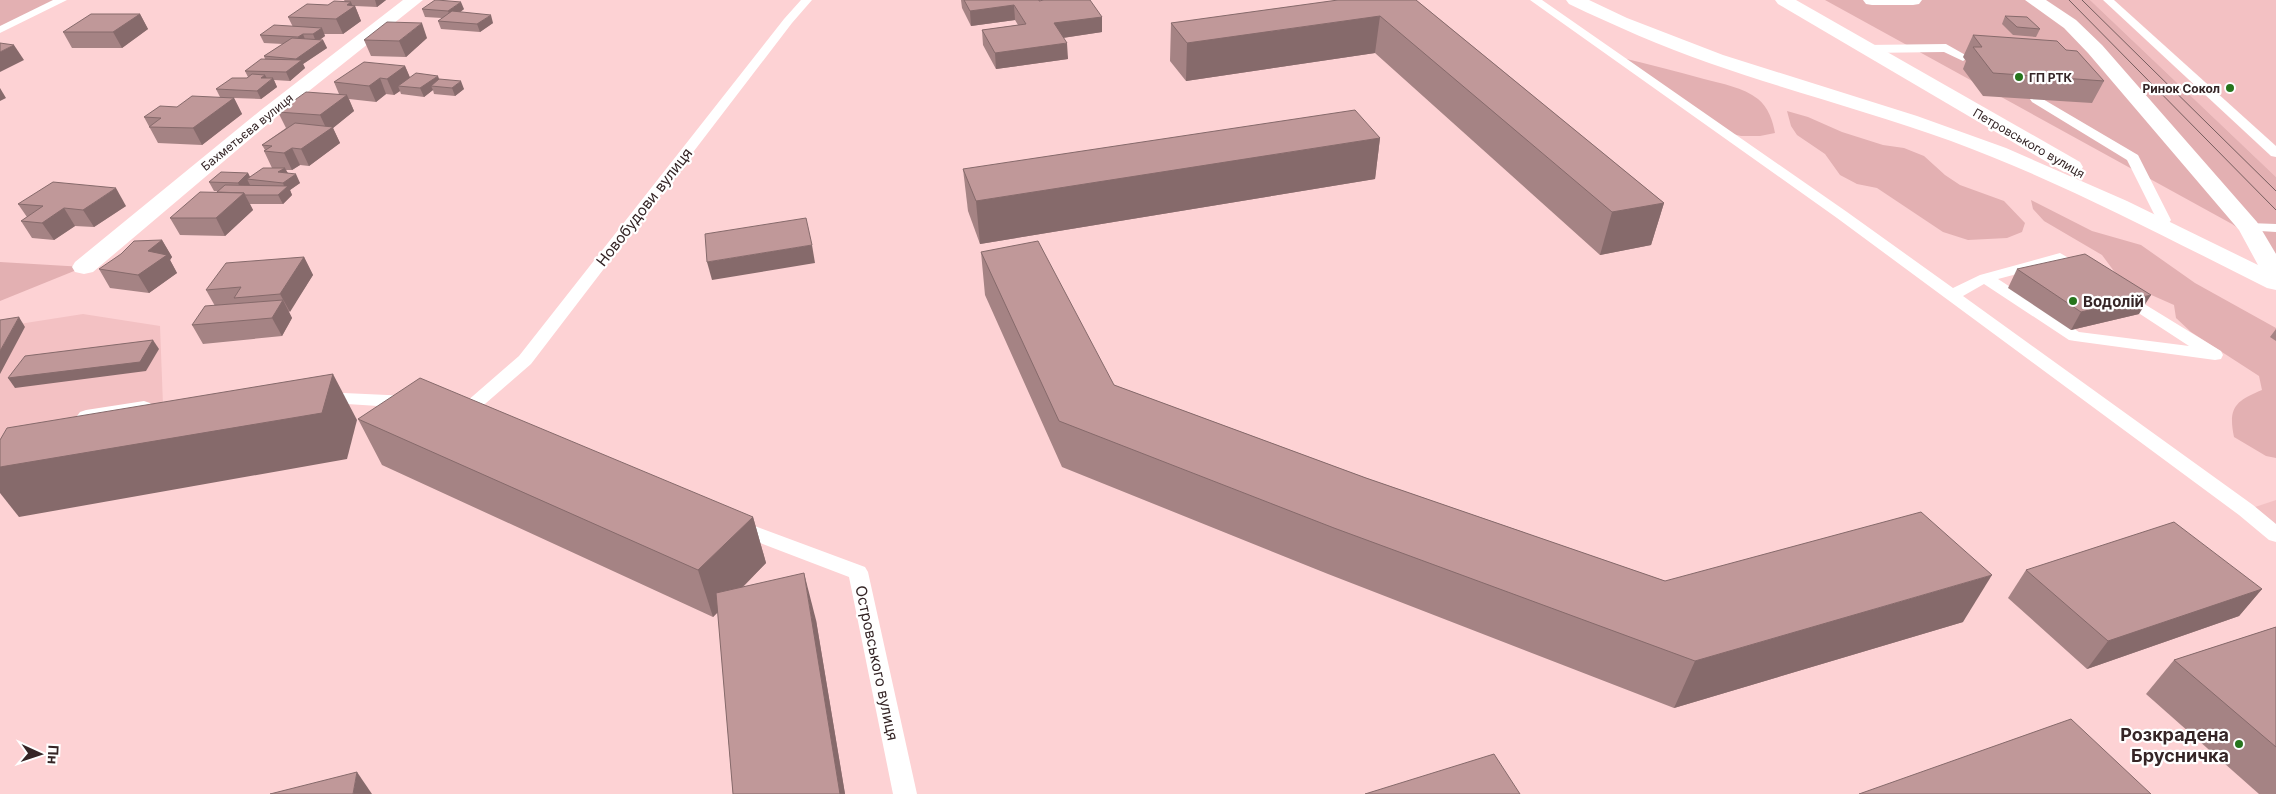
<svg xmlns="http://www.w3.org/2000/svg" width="2276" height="794" viewBox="0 0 2276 794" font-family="Inter,sans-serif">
  <rect width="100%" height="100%" fill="#fdd2d4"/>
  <!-- built -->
  <g fill="#f3c1c3">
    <path d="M2090,0H2276V177Z"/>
    <path d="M83,314L160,326L163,405L0,462V327Z"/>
    <path d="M2276,500V535L2246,510Z"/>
  </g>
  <!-- green -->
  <g fill="#e3b0b2">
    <path d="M0,0H62L0,30Z"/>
    <path d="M1825,0H2090L2276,177V254L2232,224Z"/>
    <path d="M1618,57C1648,64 1676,71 1704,79C1722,84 1743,87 1758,99C1768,107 1773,121 1775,133L1760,136H1741L1721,131Z"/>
    <path d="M1787,111L1808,117L1842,132L1883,145L1904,148L1924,156L1945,175L1960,185L2004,201L2025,223L2022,232L2007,238L1968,240L1943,232L1877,188L1857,184L1840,175L1825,154L1797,135L1791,126Z"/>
    <path d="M2031,200L2092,231L2141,245L2195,283L2276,328V458L2266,456L2234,437C2228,408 2235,401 2262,390L2259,376L2191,332L2176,318L2174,305L2122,282L2102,255L2044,221L2033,209Z"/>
    <path d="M0,262L84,267L0,301Z"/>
  </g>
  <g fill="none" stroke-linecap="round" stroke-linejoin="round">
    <!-- service -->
    <g fill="#fff" fill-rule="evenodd">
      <path d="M53,0H67L0,33V26Z"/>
      <path d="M801,0H812L792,23L531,364L478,410L472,412L466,410L463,406L466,402L519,356L784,19Z"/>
      <path d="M1530,0H1542L1847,212L1953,288L1980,275L2060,253L2086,268L2089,271L2086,274H2076L2058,263L1998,279L2079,332L2189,346L2114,297L2116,294H2128L2221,351L2223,355L2221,359L2215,360L2075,341L2069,340L1984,284L1963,296L2253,505L2276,524V542L2269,540L2239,515L1837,218Z"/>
      <path d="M2103,0H2114L2276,146V157L2271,156Z"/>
      <path d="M1946,44L1969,57L1963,61L1944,52L1866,53L1860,49L1866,45Z"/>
      <path d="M2036,95L2138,155L2171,220L2169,223L2164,224L2157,220L2127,160L2032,102L2030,99L2032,96Z"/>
      <path d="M2249,223L2276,224V232L2244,230L2242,227L2244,224Z"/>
      <path d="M322,392L409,396L415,398L418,402L415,406L409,408L316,402L313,398L316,394Z"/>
      <path d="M144,401L150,403L153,407L150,411L86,422L80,420L77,416L80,412L86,410Z"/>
      <path d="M736,519L865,567L868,572L917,794H893L849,577L729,531L726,526L729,521Z"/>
    </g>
    <!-- minor -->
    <path fill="#fff" fill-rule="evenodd" d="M403,0H423L275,118L93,272L84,274L75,272L72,267L75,262L261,110Z"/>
    <!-- secondary -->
    <g fill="#fff" fill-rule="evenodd">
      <path d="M1566,0H1589L1627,18L1723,55L1917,116L2006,148L2127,201L2258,265L2239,230L2088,53L2064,28L2025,0H2046L2076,20L2102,45L2257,222L2276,254V290L2267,288C2163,236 2060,181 1951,141C1871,112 1789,91 1709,63C1661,46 1615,26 1569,4Z"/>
      <path d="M1775,0H1796L2080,162L2083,167L2080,172L2072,173L2064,172L1778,4Z"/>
      <path d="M1863,0H1922L1919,4L1913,5H1872L1866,4Z"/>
    </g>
    <!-- tram -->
    <g stroke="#765d5e" stroke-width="1">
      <path d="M2069,0L2276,210"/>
      <path d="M2082,0L2276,191"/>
    </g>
  </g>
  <!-- wall -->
  <g fill="#a58384">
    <path d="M344,0H386L377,7L355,6L361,21L343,34H324L325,36L320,40H323L327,48L303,64L305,68L290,81L274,80L277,87L261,99L234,98L242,114L202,145L158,143L144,117L177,107L220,97L216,89L247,78L248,77L245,71L265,59L264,56L283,44L264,43L260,35L293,27L288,17L328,5L345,2Z"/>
    <path d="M961,0H1039L1102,17V32L1063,38L1068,59L996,69L983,45L982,30L1018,25L1015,20L971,26L962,8Z"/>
    <path d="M1416,0L1664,203L1651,245L1600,255L1375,53L1186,81L1170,61L1171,23Z"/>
    <path d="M422,9H464L460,12L493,23L480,32L441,29L438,21L442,18L425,17Z"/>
    <path d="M140,14L148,29L122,48H72L63,32Z"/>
    <path d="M2005,16L2040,29L2036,37L2013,35L2002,24Z"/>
    <path d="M1973,35L2066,50L2104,81L2092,103L1983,96L1963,69L1966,61L1963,57Z"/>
    <path d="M427,38L406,57L371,56L364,40Z"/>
    <path d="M405,66L410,78L440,79L464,89L455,96L434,94L433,90L424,97L401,94L400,91L394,95L386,94L376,102L349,99L354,111L333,128L340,143L309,166L300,165L292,170H286L288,173L300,183L290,190L292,195L283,204H250L253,210L225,236L180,235L170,218L218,191H214L209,182L248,173L250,177L272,168L264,151L265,150L262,145L286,128L278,112L339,94L334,82Z"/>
    <path d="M1380,138L1375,179L980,244L968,211L963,169Z"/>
    <path d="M18,204L126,206L94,227L75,226L54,240L32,238L21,221L27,217Z"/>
    <path d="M162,240L172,257L170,260L177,273L149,293L110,288L99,269Z"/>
    <path d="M981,252L1114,385L1366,478L1665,581L1963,622L1674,708L1328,574L1062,467L985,295Z"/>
    <path d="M304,257L313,275L289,312L292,318L282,336L203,344L192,325L215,306L206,290Z"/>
    <path d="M2017,269L2139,314L2071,330L2008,288Z"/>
    <path d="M2276,329V341L2270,337Z"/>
    <path d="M358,419L753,517L766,563L743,587L816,620L845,794H733L718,612L713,617L382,465Z"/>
    <path d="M2026,570L2262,589L2239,616L2087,669L2008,598Z"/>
    <path d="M2276,627V794H2259L2146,694L2174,660Z"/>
  </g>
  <!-- shaded-wall -->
  <g fill="#866a6b">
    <path d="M375,0H386L377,7Z"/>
    <path d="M351,2L353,7L355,6L361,21L343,34L336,19L347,5Z"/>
    <path d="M461,2L464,9L451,19L448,11Z"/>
    <path d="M1014,5L1015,20L971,26L970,11Z"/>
    <path d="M140,14L148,29L122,48L113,32Z"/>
    <path d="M491,15L493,23L480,32L477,24Z"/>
    <path d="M1380,16L1375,53L1186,81L1187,43Z"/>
    <path d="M1102,17V32L1055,39L1054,23Z"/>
    <path d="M422,23L427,38L406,57L399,41Z"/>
    <path d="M322,28L325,36L316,42L313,34Z"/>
    <path d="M303,34L306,42L302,45L298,37Z"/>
    <path d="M323,40L327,48L303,64L305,68L290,81L286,72L298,63L296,59Z"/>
    <path d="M1067,43L1068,59L996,69L995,53Z"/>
    <path d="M14,45L24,60L0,72V52Z"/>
    <path d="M405,66L412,82L398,86L400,91L394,95L387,79Z"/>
    <path d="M265,75L269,82L273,78L277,87L261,99L257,91L261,78Z"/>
    <path d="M438,76L441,84L431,86L433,90L424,97L420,88Z"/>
    <path d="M380,78L386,94L376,102L369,86Z"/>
    <path d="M461,81L464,89L455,96L452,88Z"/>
    <path d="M0,88L6,98L0,101Z"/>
    <path d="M347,95L354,111L333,128L340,143L309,166L301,149L327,130L320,115Z"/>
    <path d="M234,98L242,114L202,145L193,128Z"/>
    <path d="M1380,138L1375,179L980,244L976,201Z"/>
    <path d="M292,148L300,165L292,170L284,153Z"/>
    <path d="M285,168L289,176L278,172Z"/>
    <path d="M248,173L251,179H247L250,185L242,192L238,183Z"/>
    <path d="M296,174L300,183L290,190L292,195L283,204L278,195L285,189L283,183Z"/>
    <path d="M116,188L126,206L94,227L83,210Z"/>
    <path d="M244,193L253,210L225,236L216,218Z"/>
    <path d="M1664,203L1651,245L1600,255L1612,212Z"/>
    <path d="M64,208L75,226L54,240L42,223Z"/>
    <path d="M162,240L172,257L170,260L177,273L149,293L138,275L148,251Z"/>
    <path d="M812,245L815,263L712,280L707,262Z"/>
    <path d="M304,257L313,275L290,312L280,294Z"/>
    <path d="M2151,295L2139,314L2071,330L2081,312Z"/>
    <path d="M283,300L292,318L282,336L272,318Z"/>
    <path d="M19,317L25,327L0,374V351Z"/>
    <path d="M153,340L159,349L146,371L15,388L8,378Z"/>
    <path d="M333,374L357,420L347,459L19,517L0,493V467Z"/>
    <path d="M753,517L766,563L713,617L698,570Z"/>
    <path d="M804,573L816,620L845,794H840Z"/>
    <path d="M1992,575L1963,622L1674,708L1695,661Z"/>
    <path d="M2262,589L2239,616L2087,669L2108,641Z"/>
    <path d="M357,772L372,794H353Z"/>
  </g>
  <!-- building -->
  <g fill="#c09899" stroke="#866a6b">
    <path d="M435,0H437L461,2L448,11L422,9Z"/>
    <path d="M964,0H1039V1L1044,0H1090L1102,17L1054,23L1067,43L995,53L982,30L1026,24L1014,5L970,11Z"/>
    <path d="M1338,0H1416L1664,203L1612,212L1380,16L1187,43L1171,23Z"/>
    <path d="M334,1L351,2L347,5L355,6L336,19L288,17L307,4L328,5Z"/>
    <path d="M452,11L491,15L477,24L438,21Z"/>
    <path d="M91,14H140L113,32H63Z"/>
    <path d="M2005,16L2027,17L2040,29L2017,27Z"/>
    <path d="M387,22L422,23L399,41L364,40Z"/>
    <path d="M274,25L322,28L313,34H303L298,37L260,35Z"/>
    <path d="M1973,35L2057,41L2066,50L2077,51L2104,81L1993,73L1973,47H1982Z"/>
    <path d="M292,38L323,40L296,59L264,56Z"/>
    <path d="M0,43L14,45L0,52Z"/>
    <path d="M261,59L302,60L286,72L245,71Z"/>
    <path d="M364,62L405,66L387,79L380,78L369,86L334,82Z"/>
    <path d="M416,73L438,76L420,88L398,86Z"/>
    <path d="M252,74L265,75L261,78H273L257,91L216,89L232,78H247Z"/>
    <path d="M439,79L461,81L452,88L431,86Z"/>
    <path d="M306,92L347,95L320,115L278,112Z"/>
    <path d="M192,96L234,98L193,128L149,127L161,118L144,117L160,106L177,107Z"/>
    <path d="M1355,110L1380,138L976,201L963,169Z"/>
    <path d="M295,123L333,127L301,149L292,148L284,153L264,151L272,146L262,145Z"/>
    <path d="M263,168H285L278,172L296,174L283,183L247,179Z"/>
    <path d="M221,172L248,173L238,183L209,182Z"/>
    <path d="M53,182L116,188L83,210L64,208L42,223L21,221L43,206L18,204Z"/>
    <path d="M225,185L288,186L278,195H245L244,193L217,192Z"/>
    <path d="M200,192L244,193L216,218H170Z"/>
    <path d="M806,218L812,245L707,262L705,234Z"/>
    <path d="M162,240L148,251L167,255L138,275L99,269L121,254L134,241Z"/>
    <path d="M1038,241L1114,385L1366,478L1665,581L1921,512L1992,575L1695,661L1334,528L1059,421L981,252Z"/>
    <path d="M2085,254L2151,295L2081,312L2017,269Z"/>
    <path d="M304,257L280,294L234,298L241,287L206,290L226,263Z"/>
    <path d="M283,300L272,318L192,325L205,306Z"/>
    <path d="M19,317L0,351V320Z"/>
    <path d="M153,340L140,362L8,378L25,356Z"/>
    <path d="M333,374L322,413L0,467V440L7,428Z"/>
    <path d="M420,378L753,517L698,570L358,419Z"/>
    <path d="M2174,522L2262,589L2108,641L2026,570Z"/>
    <path d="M804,573L840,794H733L716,593Z"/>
    <path d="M2276,627V747L2174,660Z"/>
    <path d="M2071,719L2151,794H1859Z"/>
    <path d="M1494,754L1520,794H1365Z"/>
    <path d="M357,772L353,794H270Z"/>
  </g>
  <!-- markers -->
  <g fill="#26751d" stroke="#fff" stroke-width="2">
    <circle cx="2019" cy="77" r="5"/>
    <circle cx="2230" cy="88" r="5"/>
    <circle cx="2073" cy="301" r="5"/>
    <circle cx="2239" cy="744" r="5"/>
  </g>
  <g text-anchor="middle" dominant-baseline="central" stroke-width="4.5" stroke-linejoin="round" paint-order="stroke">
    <!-- far-poi labels -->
    <g font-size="12" font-weight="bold" fill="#352526" stroke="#fff" text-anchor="start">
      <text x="2029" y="77">ГП РТК</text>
      <text x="2220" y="88" text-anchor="end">Ринок Сокол</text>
    </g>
    <!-- far-street labels -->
    <g font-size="12" fill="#352526" stroke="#fff">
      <text transform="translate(247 132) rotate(-39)">Бахметьєва вулиця</text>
      <text transform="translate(2029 143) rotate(30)">Петровського вулиця</text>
    </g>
    <!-- street labels -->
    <g font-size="15" fill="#352526" stroke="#fff">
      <text transform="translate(644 207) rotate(-52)">Новобудови вулиця</text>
      <text transform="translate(877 663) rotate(78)">Островського вулиця</text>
    </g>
    <!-- poi labels -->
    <g font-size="15" font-weight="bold" fill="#352526" stroke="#fff" text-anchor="start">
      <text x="2083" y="301">Водолій</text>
    </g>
    <!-- near-poi labels -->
    <g font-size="18" font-weight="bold" fill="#352526" stroke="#fff" text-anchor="end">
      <text x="2229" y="734">Розкрадена<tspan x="2229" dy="21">Брусничка</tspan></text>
    </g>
  </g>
  <!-- north arrow -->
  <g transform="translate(40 754) rotate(93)" stroke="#ffffff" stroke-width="4" paint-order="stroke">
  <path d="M0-4L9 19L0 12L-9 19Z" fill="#352526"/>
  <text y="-8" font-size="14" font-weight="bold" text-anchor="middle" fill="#352526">Пн</text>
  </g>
</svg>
